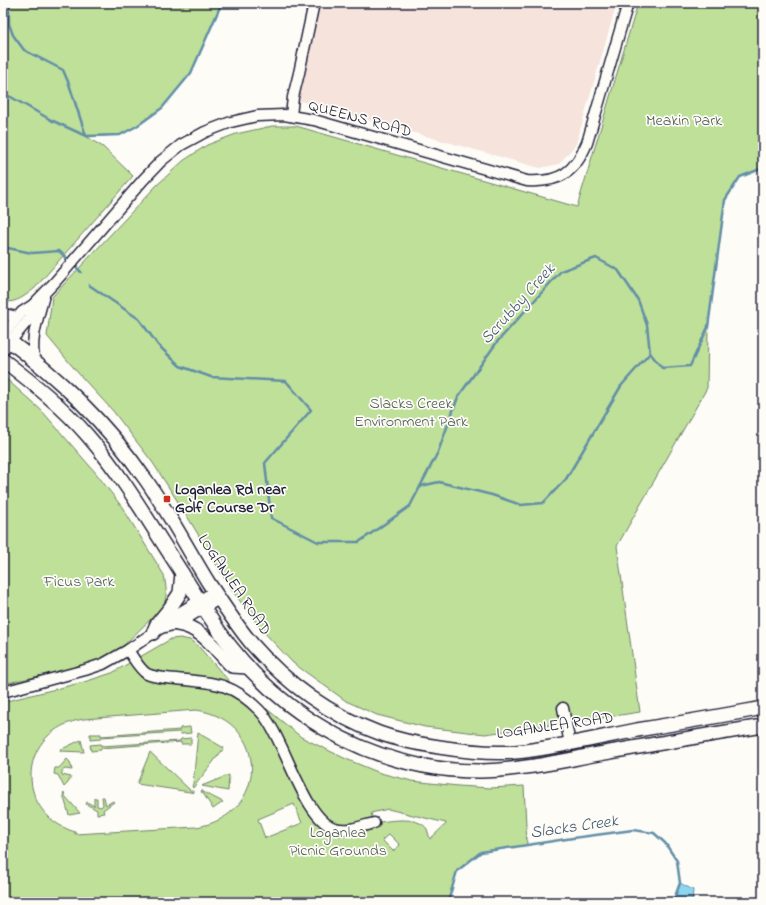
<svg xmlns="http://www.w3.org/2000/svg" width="766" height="905" viewBox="0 0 766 905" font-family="'Indie Flower',sans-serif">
  <rect width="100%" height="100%" fill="#fdfcf7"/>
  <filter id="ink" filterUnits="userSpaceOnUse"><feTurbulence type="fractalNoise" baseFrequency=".025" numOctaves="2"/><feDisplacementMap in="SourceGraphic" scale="8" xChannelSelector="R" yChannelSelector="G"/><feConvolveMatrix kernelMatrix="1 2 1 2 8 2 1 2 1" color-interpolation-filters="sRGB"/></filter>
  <g filter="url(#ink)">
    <!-- built -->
    <path fill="#f5e3dc" d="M307,3H617L576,144L559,164L540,168L293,99Z"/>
    <!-- green -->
    <g fill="#bfe099" stroke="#70816a" fill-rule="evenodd">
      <path d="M3,3H220V7L191,73L162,108L137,126L120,135L87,137L103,147L133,176L35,288C25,296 17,303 3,302Z"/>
      <path d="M638,3H763V168L740,177L725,200L708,327L707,388L617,546L640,712L595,719L485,734L425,727L377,715L346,701L293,663L261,629L231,589L187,516L153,463L113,411L78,373L47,336L52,297L156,186L183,161L207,145L236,134L272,126H296L577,207Z"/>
      <path d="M3,376L42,411L95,472L122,507L164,575C166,586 168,597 163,607L114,655L81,667L3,684Z"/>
      <path d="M180,638L190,640L199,647L236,689L255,705L267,709L301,737L346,759L380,773L412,781L458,786L491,788L524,786L527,845L481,852L457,871L448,902H3V702L84,682L112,673L171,639ZM196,710C270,720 270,816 196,827L75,834V832C12,812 18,729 84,719ZM294,804L302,823L265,838L258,819ZM388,809L446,823V824L430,839C429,836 428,832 427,829C418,815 387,821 374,823L371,813ZM389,834L400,845L393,851L382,840Z"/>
      <path d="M190,727L191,733L181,734L180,732L101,737V739L90,740V734H101V736L180,730V728Z"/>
      <path d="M198,733L224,748L193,788L192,786L193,784Z"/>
      <path d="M191,738V744H181V742L101,748V750L91,751L90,745L101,744V746L180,741L181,739Z"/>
      <path d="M81,740L84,752L60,751L61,748L62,749Z"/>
      <path d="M150,752L191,791H193V793L190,792L137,784Z"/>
      <path d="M67,759L70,762L72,770L65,769L62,771V775L71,777L68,783L64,787L58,775L54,774L55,768H59Z"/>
      <path d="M229,775L228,791L202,786L203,785H204Z"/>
      <path d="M202,790L203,792L223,802L213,809L203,793L201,792Z"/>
      <path d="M64,793L65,796L80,813L69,815L63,794Z"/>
      <path d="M102,797H104L106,805L113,801L114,802L103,810L104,813L97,814V810L86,804L87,802L94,806V798H97V806L101,807L103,805Z"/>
    </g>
    <!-- water -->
    <path fill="#8dd6ef" stroke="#628ea7" d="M680,883L693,890L692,902H676L675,897Z"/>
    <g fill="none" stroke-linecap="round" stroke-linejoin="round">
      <!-- stream -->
      <g stroke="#628ea7" stroke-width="2.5">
        <path d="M9,3V24L13,35L24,50L63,70L69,84L86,136"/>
        <path d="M3,95L11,97L51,120L86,136L120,135L137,126L162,108L191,73L220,7V3"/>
        <path d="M3,247L32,253L59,251L70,261"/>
        <path d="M73,264L81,272"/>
        <path d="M89,285L139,319L158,345L180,366L211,377L286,381L311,410L265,463L271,518L318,542H359L410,506L438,452L458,397L497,342L561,271L596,258L618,270L638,300L647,325L650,353L662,368L690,366L708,327L725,200L740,177L763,168"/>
        <path d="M421,486L439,482L492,495L521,505L543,503L566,479L621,386L650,353"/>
        <path d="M448,902L457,871L481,852L573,838L633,830L654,833L665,843L677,861L680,883L673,902"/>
      </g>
      <defs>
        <g id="minor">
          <path d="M291,116L293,97L299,73L314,3"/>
          <path d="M3,314L17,317"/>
          <path d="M3,335L22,312L33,305L55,282L143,180L161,161L181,145L205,132L231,122L257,116L284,115L314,120L527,181C560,183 575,172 587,143L628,3"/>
          <path d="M3,350L30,318L33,305"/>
          <path d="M35,361C29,340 39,316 44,295"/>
          <path d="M161,628L169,619L215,591"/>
          <path d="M128,650C133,657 139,669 147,674C156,678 166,678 176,679C214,683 231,682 259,710C284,734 303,820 335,828C348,832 361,826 374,823"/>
          <path d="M3,692L85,670L103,664L128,650L153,633L161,628L177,624L219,599"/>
          <path d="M563,708L570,744"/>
        </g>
        <g id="major">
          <path d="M3,336C60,379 105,421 146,480C169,513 187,548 208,582C222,603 236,625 252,644C286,683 330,715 379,733C398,740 419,744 439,747C464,751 490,754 515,752C556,748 596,738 637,730C679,723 721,716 763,708"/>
          <path d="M3,360C33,383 63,407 88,436C115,467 137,502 159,537C175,562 191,587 207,613C267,709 367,772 482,771C522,770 560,761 599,754C654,744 708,735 763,726"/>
          <path d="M177,624C200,626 216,650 232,666L248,667"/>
          <path d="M153,633L157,624L170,608L180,593L182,573"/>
        </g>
      </defs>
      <!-- minor casing -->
      <use href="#minor" stroke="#22223b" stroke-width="13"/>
      <!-- major casing -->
      <use href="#major" stroke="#22223b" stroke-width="16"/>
      <!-- minor -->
      <use href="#minor" stroke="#fdfcf7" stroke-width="10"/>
      <!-- major -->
      <use href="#major" stroke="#fdfcf7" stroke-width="13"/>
    </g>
  </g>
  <!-- markers -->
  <rect fill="#c8321e" stroke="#fdfcf7" stroke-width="1.5" x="163" y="495" width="8" height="8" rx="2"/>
  <g text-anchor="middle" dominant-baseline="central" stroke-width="3.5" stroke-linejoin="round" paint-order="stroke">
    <!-- street labels -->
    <g font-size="16" fill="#22223b" stroke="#fdfcf7">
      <text transform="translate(360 119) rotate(15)">QUEENS ROAD</text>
      <text transform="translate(234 585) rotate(56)">LOGANLEA ROAD</text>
      <text transform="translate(555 726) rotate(-8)">LOGANLEA ROAD</text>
    </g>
    <!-- park labels -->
    <g font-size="16" fill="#515b57" stroke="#fdfcf7">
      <text x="684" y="121">Meakin Park</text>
      <text x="411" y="404">Slacks Creek<tspan x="411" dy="18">Environment Park</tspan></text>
      <text x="79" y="582">Ficus Park</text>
      <text x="338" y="833">Loganlea<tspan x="338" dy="18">Picnic Grounds</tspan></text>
    </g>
    <!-- poi labels -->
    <g font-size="16" font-weight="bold" fill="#22223b" stroke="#fdfcf7" text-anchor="start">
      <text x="175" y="490">Loganlea Rd near<tspan x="175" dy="18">Golf Course Dr</tspan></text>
    </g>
    <!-- water labels -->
    <g font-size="17" font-style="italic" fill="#425871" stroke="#fdfcf7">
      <text transform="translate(518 304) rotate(-48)">Scrubby Creek</text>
      <text transform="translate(574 827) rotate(-8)">Slacks Creek</text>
    </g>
  </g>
  <!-- margin -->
  <rect width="766" height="905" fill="none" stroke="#fdfcf7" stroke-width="16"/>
  <rect x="8" y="8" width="750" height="889" fill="none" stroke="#22223b" stroke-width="1.5" filter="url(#ink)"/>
</svg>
